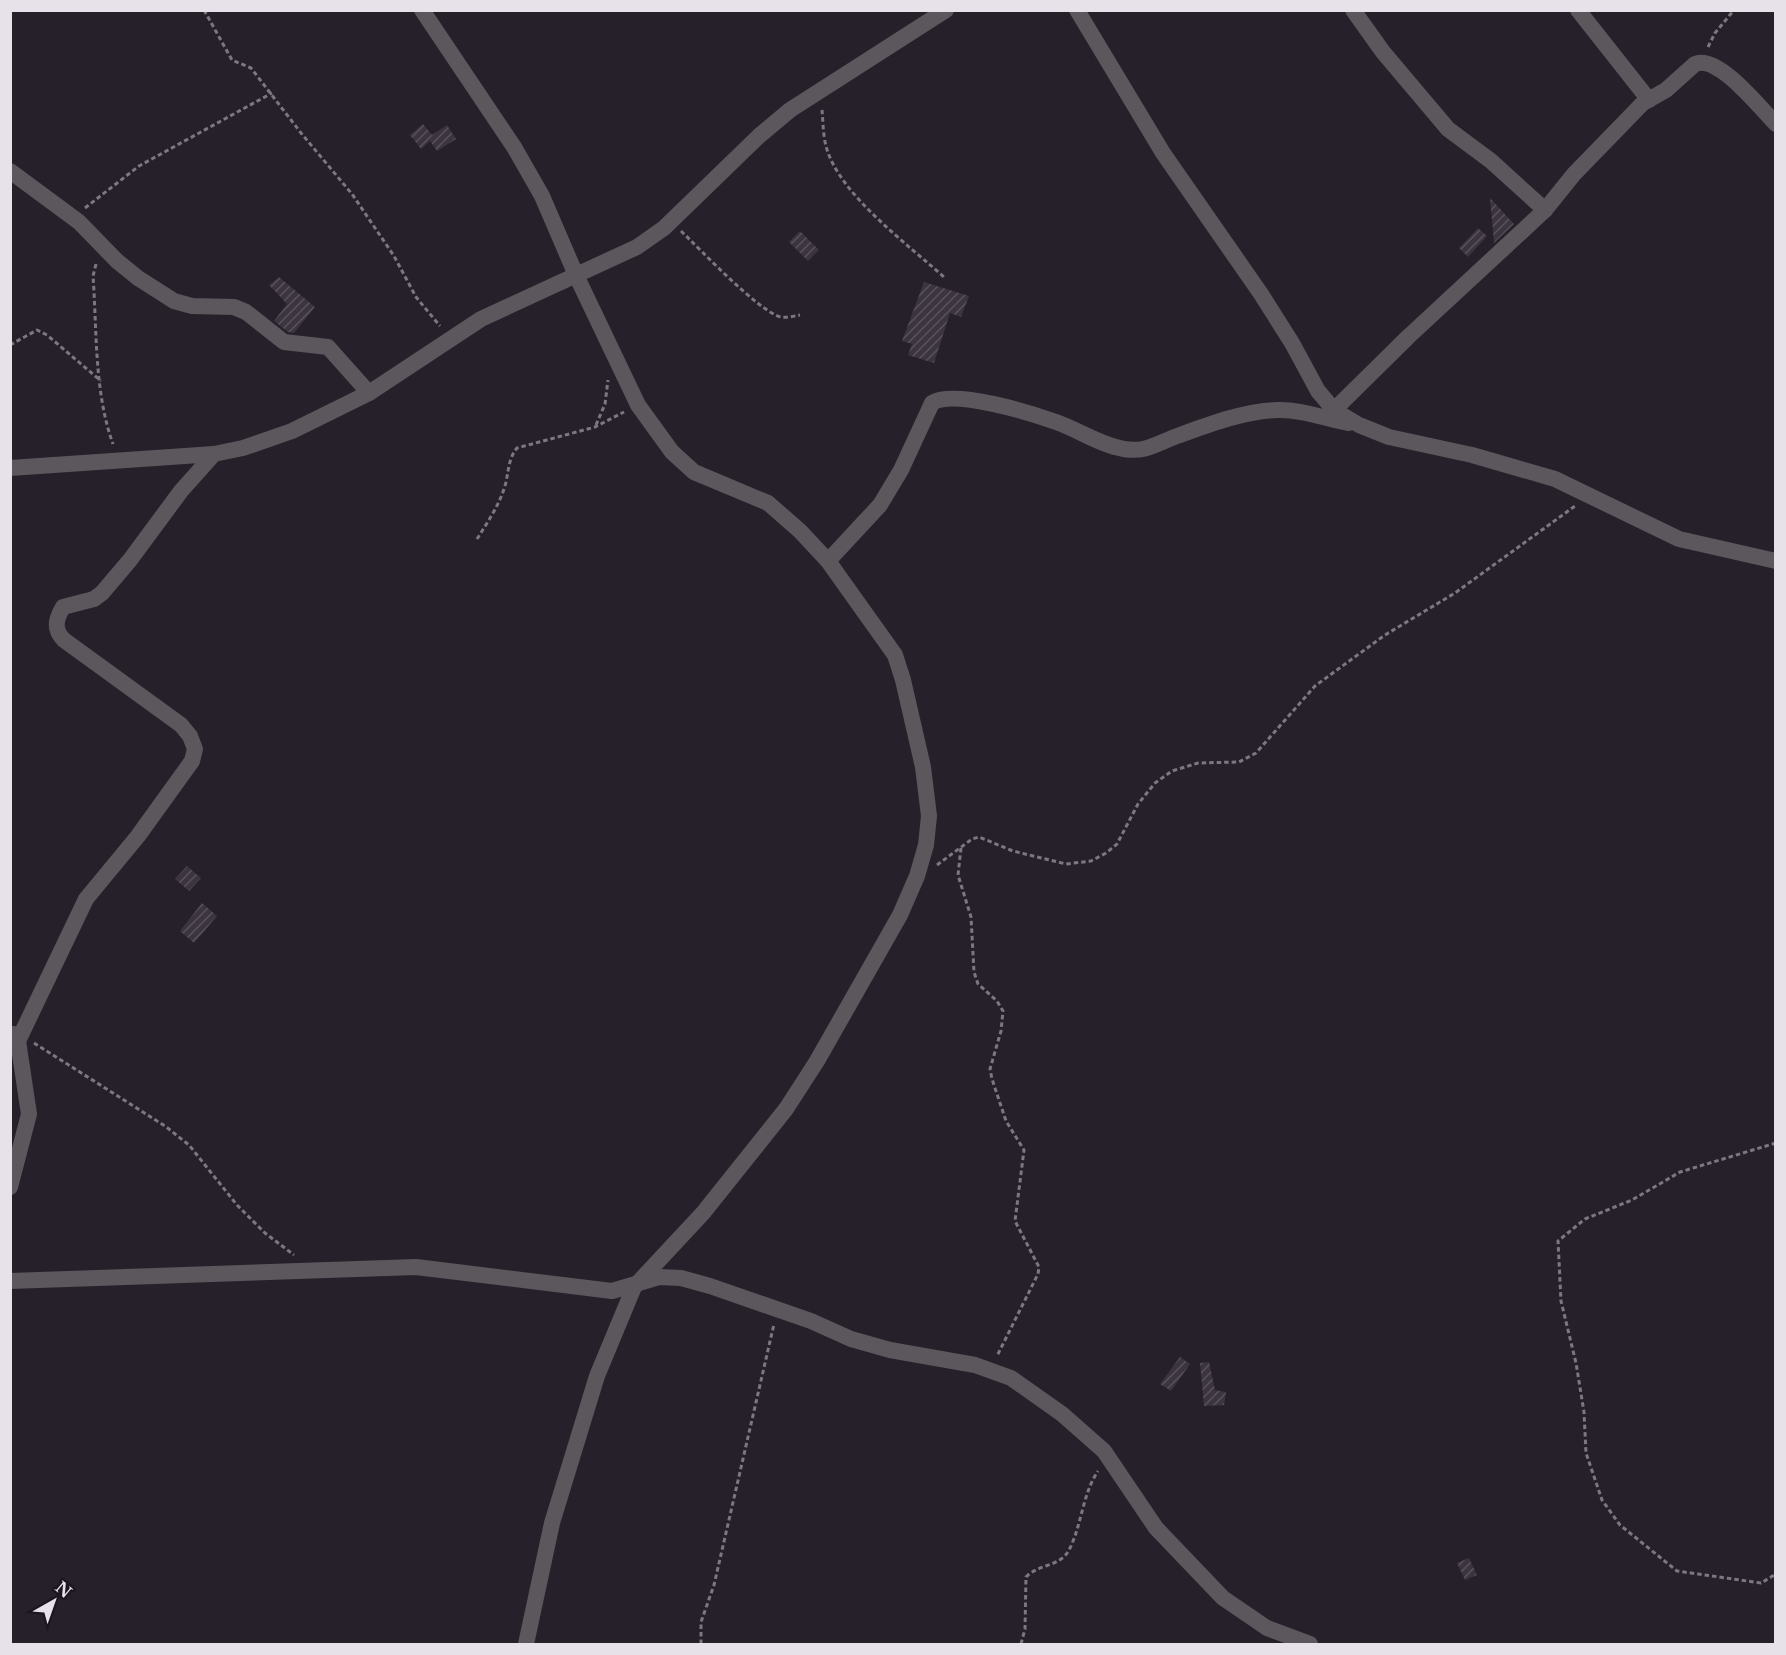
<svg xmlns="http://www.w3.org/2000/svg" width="1786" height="1655" viewBox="0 0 1786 1655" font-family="'Libre Baskerville',serif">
  <defs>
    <pattern id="building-hatch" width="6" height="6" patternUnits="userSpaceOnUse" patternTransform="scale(1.5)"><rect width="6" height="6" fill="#3c3540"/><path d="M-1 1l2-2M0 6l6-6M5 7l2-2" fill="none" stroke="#58525c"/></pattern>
  </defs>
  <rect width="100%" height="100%" fill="#26202a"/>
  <!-- building -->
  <g fill="url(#building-hatch)">
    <path d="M423,124L432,135L447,125L456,139L437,151L430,141L421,149L410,135Z"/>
    <path d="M1490,198L1514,224L1494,243Z"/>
    <path d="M1478,228L1487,236L1468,257L1459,248Z"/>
    <path d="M800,231L819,250L808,261L789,242Z"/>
    <path d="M279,277L315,307L294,333L288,332L274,321L287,304L269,285Z"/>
    <path d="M924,282L969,296L961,317L950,313L934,363L908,355L912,344L902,341Z"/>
    <path d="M187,866L201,878L189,891L175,879Z"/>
    <path d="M202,903L217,916L194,943L180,931Z"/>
    <path d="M1180,1357L1190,1364L1171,1391L1160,1384Z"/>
    <path d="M1209,1362L1215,1390L1226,1392L1224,1405L1204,1406L1200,1363Z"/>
    <path d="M1469,1558L1477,1575L1465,1580L1457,1563Z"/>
  </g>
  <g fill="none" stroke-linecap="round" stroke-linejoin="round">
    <!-- path -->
    <g stroke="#7d7780" stroke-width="3" stroke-dasharray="4.5 3" stroke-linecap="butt">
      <path d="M204,10L232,60L251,68L301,133L352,194L394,256L416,297L440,326"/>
      <path d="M1708,47L1715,33L1734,10"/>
      <path d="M822,110C823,121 823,135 826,146C838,194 910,246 945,278"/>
      <path d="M85,208L139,166L272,93"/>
      <path d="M681,231C700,249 759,312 781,317C787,318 794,316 800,315"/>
      <path d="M96,264L93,276C97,330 94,392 113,444"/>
      <path d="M10,345L37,330L47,335L101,381"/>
      <path d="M596,425L605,404L608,380"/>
      <path d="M477,539C487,523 498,507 504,489C509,475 507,460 517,448L595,427L624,412"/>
      <path d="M961,848L958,875L971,917L974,972L978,984L997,1001L1003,1011L1001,1031L990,1069L992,1079L1006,1121L1024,1150L1015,1221L1039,1267L1038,1274L997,1356"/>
      <path d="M937,865L972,839L979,837L1013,851L1066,864L1091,861L1106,853L1117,844L1138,804L1155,783L1172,771L1198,763L1239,762L1256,753L1315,686L1385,635L1455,593L1575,506"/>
      <path d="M34,1043L165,1126L189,1145L237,1205L265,1233L294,1255"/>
      <path d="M1776,1143L1680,1172L1632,1200L1585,1219L1558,1241L1561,1301L1576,1363L1584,1412L1586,1453L1602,1500L1620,1525L1677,1571L1761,1583L1776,1574"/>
      <path d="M701,1644V1622L714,1585L774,1324"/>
      <path d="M1021,1644L1025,1629L1026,1577C1038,1564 1060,1567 1069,1550C1082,1525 1082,1495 1098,1471"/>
    </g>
    <!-- minor -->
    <g stroke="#5b575d" stroke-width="16">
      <path d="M422,10L514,147L542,196L576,275L638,405L672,452L694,472L768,503L800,531L828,561L895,655L903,680L923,767L929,816L926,845L917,876L900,915L817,1061L786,1109L703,1213L634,1287L597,1376L552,1523L526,1644"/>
      <path d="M1077,10L1163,153L1261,294L1292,343L1318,391L1334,410L1359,425L1389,437L1472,455L1555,479L1679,539L1776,561"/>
      <path d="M1353,10L1383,52L1448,129L1491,161L1545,210"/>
      <path d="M1578,10L1649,100"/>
      <path d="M10,171L79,222L117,261L138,278L174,301L192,306L234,307L246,312L284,342L328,347L369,393"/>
      <path d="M1334,410L1408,337L1545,210L1574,174L1643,103L1666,90L1695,64C1718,54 1760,108 1776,124"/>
      <path d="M10,468L214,454L243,448L292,431L369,393L481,319L637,247L664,228L759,136L790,110L946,10"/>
      <path d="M828,561L880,505L901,470L932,403C954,389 1031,413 1056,422C1079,430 1100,445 1124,449C1147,453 1159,442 1180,435C1210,424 1245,411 1277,410C1301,409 1326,419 1349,423"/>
      <path d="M18,1041L86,899L138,836L192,761L195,749L190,736L181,725L64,640C53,629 56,619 63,607L94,599L102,593L130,560L181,491L214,454"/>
      <path d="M10,1187L29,1114L18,1041L13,1034"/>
      <path d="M10,1281L416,1267L612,1291L659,1277L681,1278L710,1286L811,1321L851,1339L890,1350L975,1365L1011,1378L1062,1414L1104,1451L1156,1528L1223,1598L1267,1628L1310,1644"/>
    </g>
  </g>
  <!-- border -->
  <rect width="1786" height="1655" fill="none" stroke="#e7e2ea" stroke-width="24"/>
  <!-- north arrow -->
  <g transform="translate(54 1601) rotate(40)" stroke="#1d1621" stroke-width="4.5" paint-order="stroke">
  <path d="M0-4.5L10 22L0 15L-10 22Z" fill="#e7e2ea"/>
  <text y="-9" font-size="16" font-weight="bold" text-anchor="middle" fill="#e7e2ea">N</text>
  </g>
</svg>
